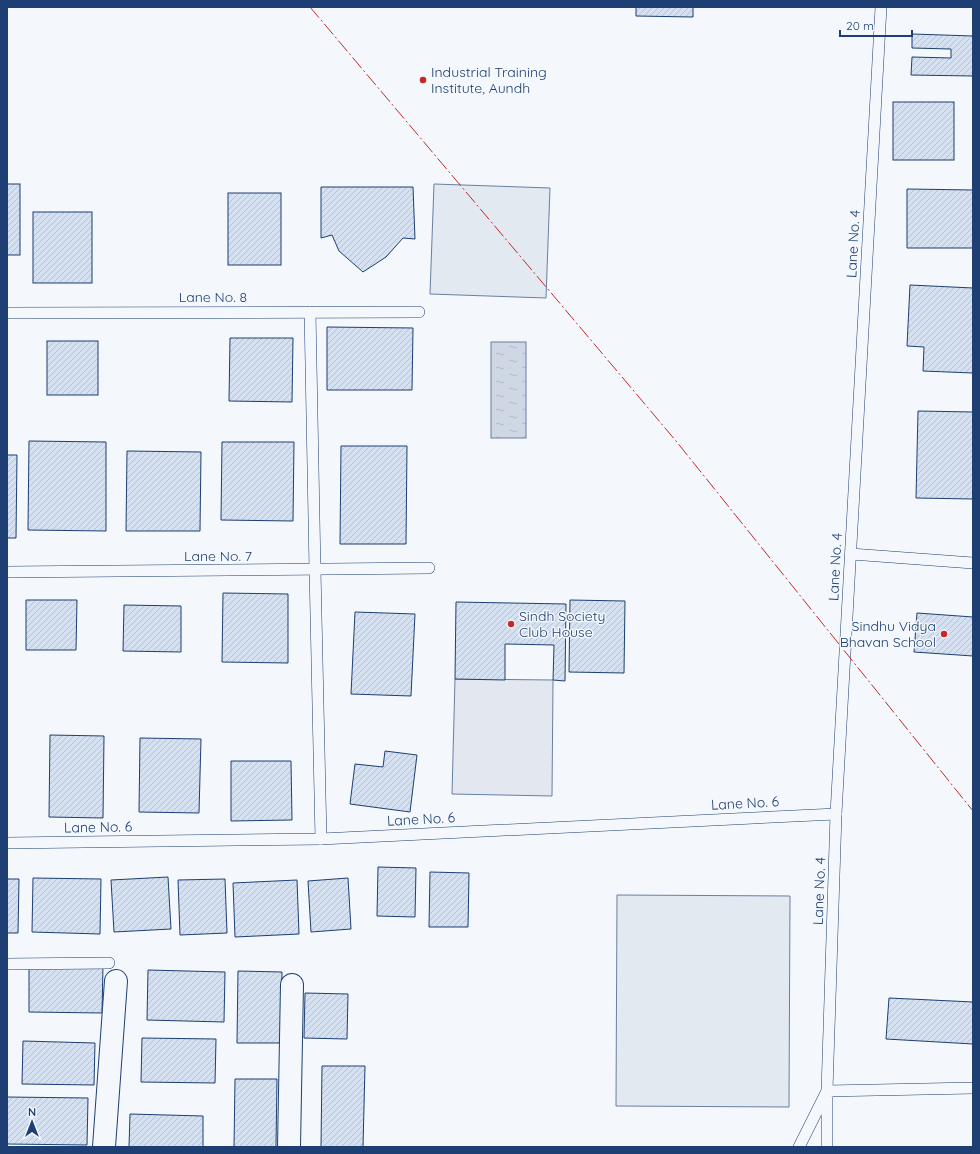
<svg xmlns="http://www.w3.org/2000/svg" width="980" height="1154" viewBox="0 0 980 1154" font-family="Quicksand,sans-serif">
  <defs>
    <pattern id="water-ripples" width="26" height="14" patternUnits="userSpaceOnUse"><rect width="26" height="14" fill="#cfd7e4"/><path d="M2 4q2-2 4 0t4 0M15 11q2-2 4 0t4 0" fill="none" stroke="#b1bac7"/></pattern>
    <pattern id="building-hatch" width="6" height="6" patternUnits="userSpaceOnUse"><rect width="6" height="6" fill="#d5e0f0"/><path d="M-1 1l2-2M0 6l6-6M5 7l2-2" fill="none" stroke="#b6c1d1"/></pattern>
  </defs>
  <rect width="100%" height="100%" fill="#f4f7fb"/>
  <!-- grass -->
  <g fill="#e3e9f0" stroke="#687fa3">
    <path d="M434,184L550,188L546,298L430,294Z"/>
    <path d="M617,895L790,896L789,1107L616,1106Z"/>
  </g>
  <!-- parking -->
  <path fill="#e3e8f0" stroke="#687fa3" d="M455,679L553,680L552,796L452,794Z"/>
  <!-- water -->
  <rect fill="url(#water-ripples)" stroke="#687fa3" x="491" y="342" width="35" height="96"/>
  <!-- building -->
  <g fill="url(#building-hatch)" stroke="#1d3f73">
    <path d="M636,7H693V17L636,16Z"/>
    <path d="M912,34L973,36V76L911,75L912,57L951,58V49L912,48Z"/>
    <rect x="893" y="102" width="61" height="58"/>
    <rect x="7" y="184" width="13" height="71"/>
    <path d="M321,187H413L415,239L403,238L386,257L363,272L339,251L332,235L321,238Z"/>
    <path d="M907,189L973,190V248H907Z"/>
    <rect x="228" y="193" width="53" height="72"/>
    <rect x="33" y="212" width="59" height="71"/>
    <path d="M910,285L973,288V373L923,371L924,347L907,346Z"/>
    <path d="M327,327L413,328L412,390H327Z"/>
    <path d="M230,338H293L292,402L229,401Z"/>
    <rect x="47" y="341" width="51" height="54"/>
    <path d="M918,411L973,412V499L916,498Z"/>
    <path d="M29,441L106,442V531L28,530Z"/>
    <path d="M222,442H294L293,521L221,520Z"/>
    <path d="M341,446H407L406,544H340Z"/>
    <path d="M127,451L201,452L200,531H126Z"/>
    <path d="M7,455H17L16,538H7Z"/>
    <path d="M223,593L288,594V663L222,662Z"/>
    <path d="M26,600H77L76,650H26Z"/>
    <path d="M570,600L625,601L624,673L569,672Z"/>
    <path d="M456,602L566,604L565,681L553,680L554,645L505,644V680L455,679Z"/>
    <path d="M124,605L181,606V652L123,651Z"/>
    <path d="M355,612L415,614L411,696L351,694Z"/>
    <path d="M917,613L973,617V656L914,652Z"/>
    <path d="M50,735L104,736L103,818L49,817Z"/>
    <path d="M140,738L201,739L199,813L139,812Z"/>
    <path d="M385,751L417,755L410,812L350,804L355,764L383,767Z"/>
    <path d="M231,761H291L292,820L231,821Z"/>
    <path d="M378,867L416,868L415,917L377,916Z"/>
    <path d="M430,872L469,873L468,927H429Z"/>
    <path d="M168,877L171,929L114,932L111,880Z"/>
    <path d="M33,878L101,879L100,934L32,932Z"/>
    <path d="M348,878L351,929L311,932L308,881Z"/>
    <path d="M7,879H19L18,933H7Z"/>
    <path d="M225,879L227,933L180,935L178,880Z"/>
    <path d="M297,880L299,934L235,937L233,883Z"/>
    <path d="M29,965L103,966L102,1013L29,1012Z"/>
    <path d="M148,970L225,972L224,1022L147,1020Z"/>
    <path d="M238,971L282,972L281,1043H237Z"/>
    <path d="M305,993L348,994L347,1039L304,1038Z"/>
    <path d="M889,998L973,1002V1044L886,1039Z"/>
    <path d="M142,1038L216,1039L215,1083L141,1082Z"/>
    <path d="M23,1041L95,1043L94,1085L22,1084Z"/>
    <path d="M322,1066H365L363,1147H321Z"/>
    <path d="M235,1079H277L276,1147H234Z"/>
    <path d="M7,1097L88,1098L87,1145L7,1144Z"/>
    <path d="M130,1114L203,1116V1147H129Z"/>
  </g>
  <g fill="none" stroke-linecap="round" stroke-linejoin="round">
    <defs>
      <g id="service">
        <path d="M310,312L315,570L321,839"/>
        <path d="M7,313L419,312"/>
        <path d="M851,554L973,563"/>
        <path d="M7,572L429,568"/>
        <path d="M7,843L321,839L836,814"/>
        <path d="M7,964L109,963"/>
        <path d="M799,1147L827,1091L836,814L881,7"/>
        <path d="M827,1147V1091L973,1088"/>
      </g>
      <g id="minor">
        <path d="M104,1147L116,981"/>
        <path d="M289,1147L292,985"/>
      </g>
    </defs>
    <!-- service casing -->
    <use href="#service" stroke="#1d3f73" stroke-width="12"/>
    <!-- minor casing -->
    <use href="#minor" stroke="#1d3f73" stroke-width="24"/>
    <!-- service -->
    <use href="#service" stroke="#f4f7fb" stroke-width="11"/>
    <!-- minor -->
    <use href="#minor" stroke="#f4f7fb" stroke-width="22"/>
    <!-- power -->
    <path stroke="#c62828" stroke-width="1" stroke-dasharray="14 3 2 3" stroke-linecap="butt" d="M310,7L676,441L973,811"/>
  </g>
  <!-- markers -->
  <g fill="#c62828" stroke="#f4f7fb" stroke-width="1.5">
    <circle cx="423" cy="80" r="4"/>
    <circle cx="511" cy="624" r="4"/>
    <circle cx="944" cy="634" r="4"/>
  </g>
  <g text-anchor="middle" dominant-baseline="central" stroke-width="3" stroke-linejoin="round" paint-order="stroke">
    <!-- poi labels -->
    <g font-size="14" fill="#1d3f73" stroke="#f4f7fb" text-anchor="start">
      <text x="431" y="72">Industrial Training<tspan x="431" dy="16">Institute, Aundh</tspan></text>
      <text x="519" y="616">Sindh Society<tspan x="519" dy="16">Club House</tspan></text>
      <text x="936" y="626" text-anchor="end">Sindhu Vidya<tspan x="936" dy="16">Bhavan School</tspan></text>
    </g>
    <!-- street labels -->
    <g font-size="14" fill="#1d3f73" stroke="#f4f7fb">
      <text transform="translate(853 244) rotate(-87)">Lane No. 4</text>
      <text x="213" y="297">Lane No. 8</text>
      <text x="218" y="556">Lane No. 7</text>
      <text transform="translate(835 567) rotate(-87)">Lane No. 4</text>
      <text transform="translate(745 803) rotate(-3)">Lane No. 6</text>
      <text transform="translate(421 819) rotate(-3)">Lane No. 6</text>
      <text transform="translate(98 827) rotate(-1)">Lane No. 6</text>
      <text transform="translate(819 891) rotate(-88)">Lane No. 4</text>
    </g>
  </g>
  <!-- border -->
  <rect width="980" height="1154" fill="none" stroke="#1d3f73" stroke-width="16"/>
  <!-- north arrow -->
  <g transform="translate(32 1122)" stroke="#f4f7fb" stroke-width="3" paint-order="stroke">
  <path d="M0-3L7 15L0 10L-7 15Z" fill="#1d3f73"/>
  <text y="-6" font-size="11" font-weight="bold" text-anchor="middle" fill="#1d3f73">N</text>
  </g>
  <!-- scale -->
  <path d="M840 30v6h72v-6" fill="none" stroke="#1d3f73" stroke-width="2"/>
  <text x="846" y="30" font-size="12" fill="#1d3f73" stroke="#f4f7fb" stroke-width="3" paint-order="stroke">20 m</text>
</svg>
